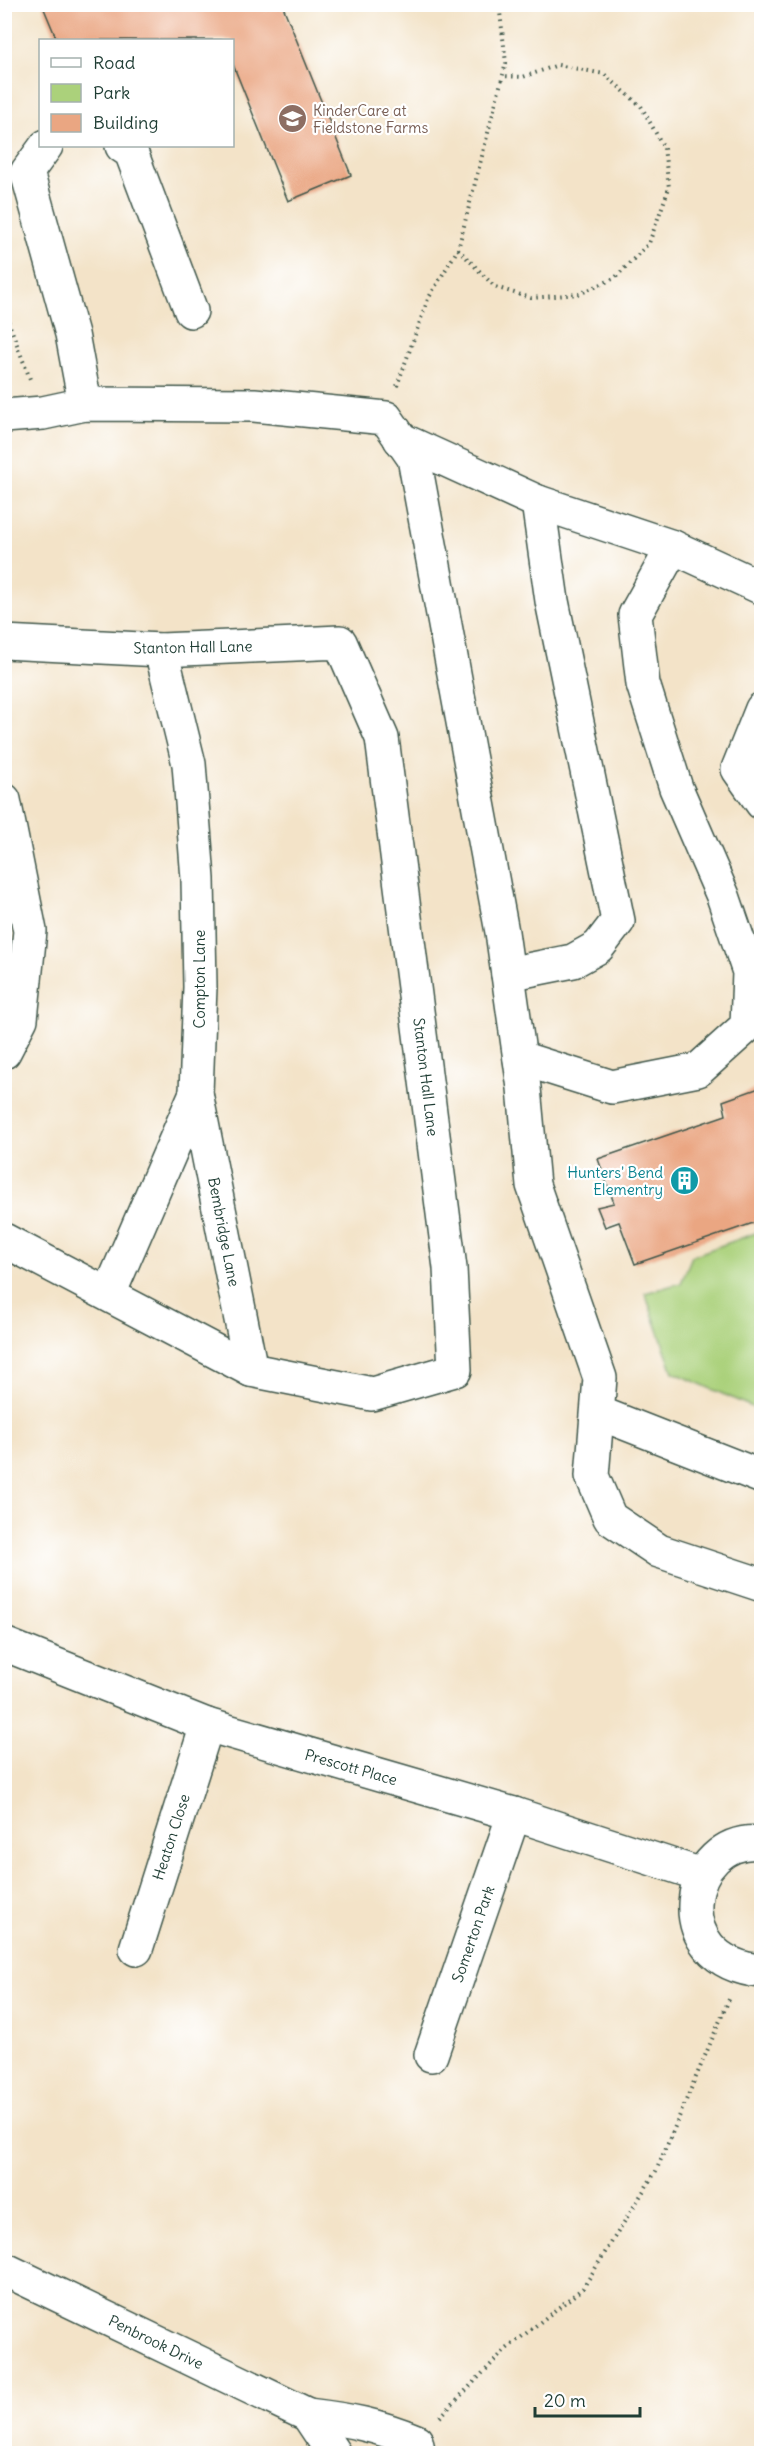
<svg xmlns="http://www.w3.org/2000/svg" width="766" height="2458" viewBox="0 0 766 2458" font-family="Delius,sans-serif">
  <rect width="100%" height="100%" fill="#fff"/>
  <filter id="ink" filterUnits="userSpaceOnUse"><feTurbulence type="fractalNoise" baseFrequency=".0167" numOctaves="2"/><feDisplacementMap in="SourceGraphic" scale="12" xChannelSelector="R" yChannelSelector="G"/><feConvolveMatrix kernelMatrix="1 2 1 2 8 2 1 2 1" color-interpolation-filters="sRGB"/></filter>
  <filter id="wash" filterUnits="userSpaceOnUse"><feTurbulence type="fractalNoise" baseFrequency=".008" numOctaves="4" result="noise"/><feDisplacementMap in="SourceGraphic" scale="24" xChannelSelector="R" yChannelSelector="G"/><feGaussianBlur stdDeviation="1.35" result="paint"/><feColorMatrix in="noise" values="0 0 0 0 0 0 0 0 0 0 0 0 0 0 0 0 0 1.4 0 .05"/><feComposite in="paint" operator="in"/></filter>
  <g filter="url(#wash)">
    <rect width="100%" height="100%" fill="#f3e3c8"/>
    <!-- green -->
    <path fill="#abd17b" stroke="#658758" stroke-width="1.5" d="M761,1231H762L761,1411L673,1372L645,1293L681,1283L692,1256Z"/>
    <g id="blocks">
      <!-- building -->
      <g fill="#eaa682">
        <path d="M42,4H282L351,175L288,201L232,62V40H57Z"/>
        <path d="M762,1087V1220L635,1264L619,1222L605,1227L597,1207L614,1203L598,1159L726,1115L723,1101Z"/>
      </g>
    </g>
  </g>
  <g filter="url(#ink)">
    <use href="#blocks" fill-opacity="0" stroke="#3f564a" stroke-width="1.5"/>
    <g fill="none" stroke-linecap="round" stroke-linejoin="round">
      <defs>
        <g id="minor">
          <path d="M46,146L27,172L72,334L85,404"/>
          <path d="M122,146L131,152L191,311"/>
          <path d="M4,416L43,413L85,404L254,405L386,418L414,458L502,932L524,1088L533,1185L600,1378L592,1476L610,1518L659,1551L762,1585"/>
          <path d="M400,439L538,502L673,547L762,588"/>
          <path d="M4,642L161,650L340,642L382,738L450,1268L455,1370L372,1394L251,1370L4,1240"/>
          <path d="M762,709L738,769L762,803"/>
          <path d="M4,800L30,931L21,1019L4,1052"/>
          <path d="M508,974L573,961L598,947L618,921L552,601L538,502"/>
          <path d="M520,1058L612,1087L698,1070L747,1026L749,972L723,896L676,788L643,684L635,615L673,547"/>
          <path d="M196,1093L251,1370"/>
          <path d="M109,1294L196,1093L200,987L198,879L189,764L161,650"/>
          <path d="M599,1413L762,1477"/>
          <path d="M4,1644L207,1725L514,1814L702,1875"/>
          <path d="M762,1843C685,1834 661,1963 762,1971"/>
          <path d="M136,1949L207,1725"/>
          <path d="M431,2055L514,1814"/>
          <path d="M4,2269L308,2415L334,2454"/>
          <path d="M308,2415C350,2420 377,2425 416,2441L419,2454"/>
        </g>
      </defs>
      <!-- minor casing -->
      <use href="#minor" stroke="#3f564a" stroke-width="36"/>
      <!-- path -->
      <g stroke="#3f564a" stroke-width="4" stroke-dasharray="1.5 4.5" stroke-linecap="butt">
        <path d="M458,249L495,287L531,298L579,294L615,278L649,243L669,188L664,148L641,106L604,74L558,65L523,77L502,76"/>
        <path d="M4,310L30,379"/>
        <path d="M397,386L428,299L458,249L506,63L499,4"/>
        <path d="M440,2417L504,2351L583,2288L656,2171L730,1997"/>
      </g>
      <!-- minor -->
      <use href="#minor" stroke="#fff" stroke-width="33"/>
    </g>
  </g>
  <!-- icons -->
  <defs>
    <symbol id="school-disc" viewBox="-11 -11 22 22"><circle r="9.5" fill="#8d6e63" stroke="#fff"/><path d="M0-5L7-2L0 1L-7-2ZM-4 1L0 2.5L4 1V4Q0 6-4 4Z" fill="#fff"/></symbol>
    <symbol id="building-disc" viewBox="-11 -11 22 22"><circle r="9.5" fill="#0f9aa8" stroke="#fff"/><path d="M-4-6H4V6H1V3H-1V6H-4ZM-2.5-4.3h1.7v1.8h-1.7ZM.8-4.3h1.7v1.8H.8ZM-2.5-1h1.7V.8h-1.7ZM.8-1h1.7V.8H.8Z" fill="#fff"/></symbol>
  </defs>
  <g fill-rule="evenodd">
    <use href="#school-disc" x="276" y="102" width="33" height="33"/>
    <use href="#building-disc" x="668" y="1164" width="33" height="33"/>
  </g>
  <g text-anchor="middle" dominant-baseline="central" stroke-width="4.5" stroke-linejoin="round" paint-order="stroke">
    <!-- education labels -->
    <g font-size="15" fill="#785e54" stroke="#fff" text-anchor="start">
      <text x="313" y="110">KinderCare at<tspan x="313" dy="17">Fieldstone Farms</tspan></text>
    </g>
    <!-- street labels -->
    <g font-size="15" fill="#1f3d34" stroke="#fff">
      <text transform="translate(193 647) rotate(-1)">Stanton Hall Lane</text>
      <text transform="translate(199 979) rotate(-90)">Compton Lane</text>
      <text transform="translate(426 1077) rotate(83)">Stanton Hall Lane</text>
      <text transform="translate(224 1232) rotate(79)">Bembridge Lane</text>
      <text transform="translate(351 1767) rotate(16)">Prescott Place</text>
      <text transform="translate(171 1837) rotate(-72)">Heaton Close</text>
      <text transform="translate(473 1934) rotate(-71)">Somerton Park</text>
      <text transform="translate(156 2342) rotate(26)">Penbrook Drive</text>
    </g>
    <!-- culture labels -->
    <g font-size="15" fill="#0d838f" stroke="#fff" text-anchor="end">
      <text x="663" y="1172">Hunters' Bend<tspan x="663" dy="17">Elementry</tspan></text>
    </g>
  </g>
  <!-- margin -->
  <rect width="766" height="2458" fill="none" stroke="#fff" stroke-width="24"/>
  <!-- legend -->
  <rect x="39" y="39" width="195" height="108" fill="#ffffff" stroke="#a5b1ae" stroke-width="1.5"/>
  <rect x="51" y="58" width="30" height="9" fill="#ffffff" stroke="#a5b1ae" stroke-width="1.5"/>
  <text x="93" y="69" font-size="18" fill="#1f3d34">Road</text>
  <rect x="51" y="84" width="30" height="18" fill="#abd17b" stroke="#a5b1ae" stroke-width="1.5"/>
  <text x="93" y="99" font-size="18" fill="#1f3d34">Park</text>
  <rect x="51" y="114" width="30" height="18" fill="#eaa682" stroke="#a5b1ae" stroke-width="1.5"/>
  <text x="93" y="129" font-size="18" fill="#1f3d34">Building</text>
  <!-- scale -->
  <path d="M535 2407v9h105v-9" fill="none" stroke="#1f3d34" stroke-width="3"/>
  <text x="544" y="2407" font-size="18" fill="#1f3d34" stroke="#ffffff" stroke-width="4.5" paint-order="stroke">20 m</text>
</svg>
